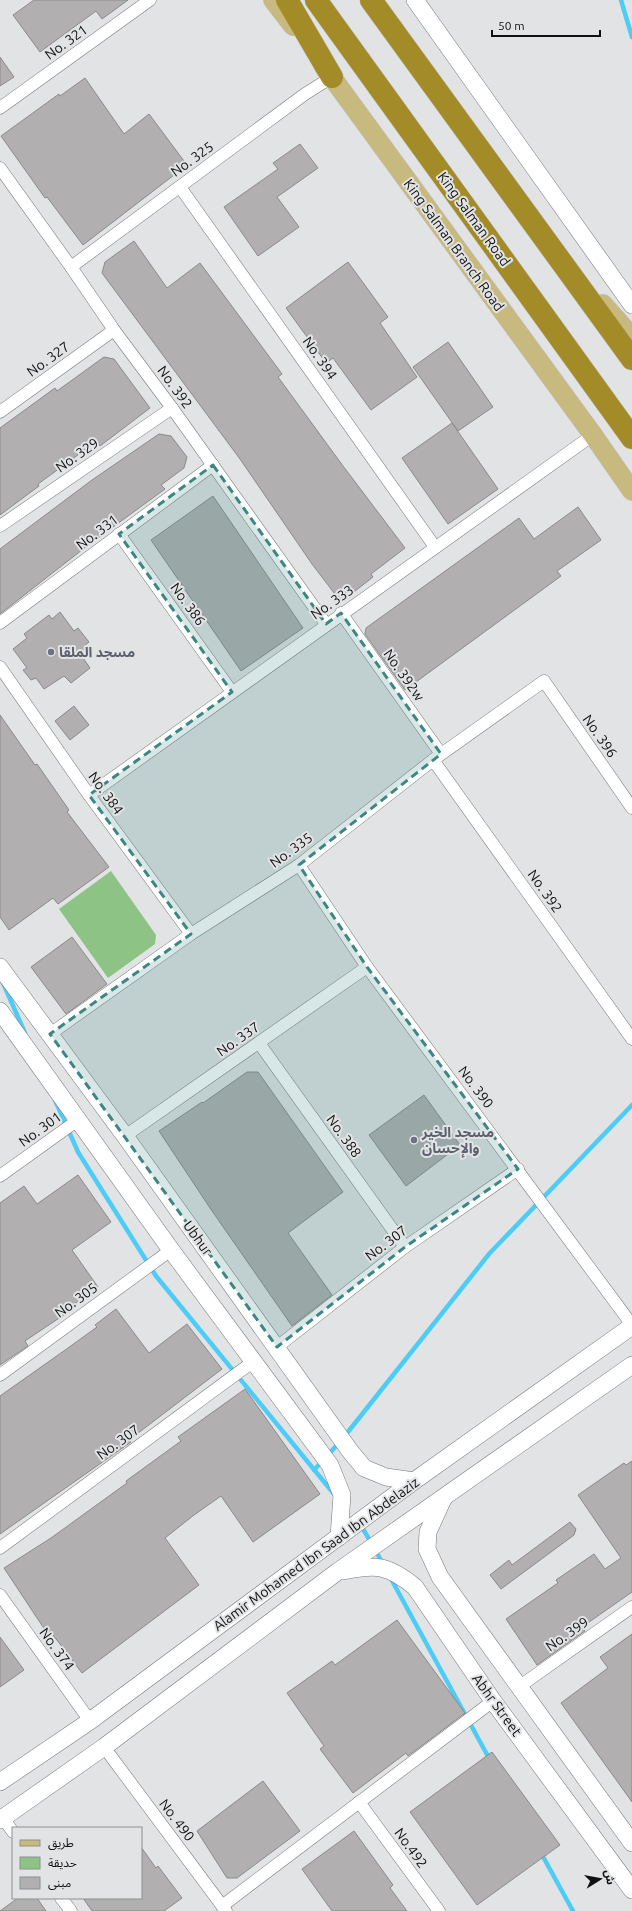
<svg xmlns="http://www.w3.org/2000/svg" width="632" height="1911" viewBox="0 0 632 1911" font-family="Ubuntu,'Noto Sans Arabic',sans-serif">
  <rect width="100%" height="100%" fill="#e2e3e5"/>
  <!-- green -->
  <path fill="#8ec386" d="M111,871L156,935L155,944L108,978L59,909Z"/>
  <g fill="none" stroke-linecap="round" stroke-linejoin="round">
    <!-- stream -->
    <g stroke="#4dccf7" stroke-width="4.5">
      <path d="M621,0L632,37"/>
      <path d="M3,983L25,1033"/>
      <path d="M55,1100L78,1152L156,1276L334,1494"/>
      <path d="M344,1437L489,1254L632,1105"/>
      <path d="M314,1470L339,1443"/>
      <path d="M363,1529L369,1539"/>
      <path d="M378,1555L383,1564"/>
      <path d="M390,1577L490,1760"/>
      <path d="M541,1853L573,1911"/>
    </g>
  </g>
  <!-- building -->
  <g fill="#b1afb0" stroke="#8b898a">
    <path d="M34,0H128L102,19L96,11L40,52L13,15Z"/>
    <path d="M0,57L14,77L0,86Z"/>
    <path d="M85,78L124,134L149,114L187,165L83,245L47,197L45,198L1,136L59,94L60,96Z"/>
    <path d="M300,144L318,168L277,197L299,227L258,256L224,207L278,169L273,163Z"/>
    <path d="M134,241L167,288L200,263L282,374L278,377L343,466L405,548L371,574L373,577L341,602L312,564L240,459L102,273L105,262Z"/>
    <path d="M348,262L388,317L380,323L417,377L371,410L333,358L326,363L286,308Z"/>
    <path d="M448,342L493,407L458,431L413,367Z"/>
    <path d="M104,357L114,359L150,408L100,446L97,441L38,484L39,486L0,515V428L55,388L57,391Z"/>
    <path d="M452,423L498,489L448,524L402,458Z"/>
    <path d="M159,434L171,436L187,457L184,468L161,485L165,489L87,546L0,614V549L92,480Z"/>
    <path d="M213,496L303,628L241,671L151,540Z"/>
    <path d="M578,507L601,540L557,571L561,576L405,690L365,634L366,628L519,518L534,539Z"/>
    <path d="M60,612L74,631L78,628L89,642L84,646L90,654L83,658L90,668L71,683L64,676L44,689L36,678L31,680L23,670L27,668L13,649L27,638L24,634L49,615L52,619Z"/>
    <path d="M74,706L89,725L70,740L55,721Z"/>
    <path d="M0,715L35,765L37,764L69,810L67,812L109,867L58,904L53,898L9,930L0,917Z"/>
    <path d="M72,937L107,984L66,1014L31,967Z"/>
    <path d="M247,1072H258L343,1192L288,1233L332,1295L292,1326L210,1208L159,1131L202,1102L203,1103Z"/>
    <path d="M424,1095L460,1145L406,1186L369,1135Z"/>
    <path d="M78,1175L111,1222L72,1250L98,1287L73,1305L74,1308L25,1341L28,1346L0,1365V1203L24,1186L37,1204Z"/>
    <path d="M116,1309L149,1353L187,1324L222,1369L129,1440L131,1442L0,1534V1396L68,1348L97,1327L95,1325Z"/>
    <path d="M245,1389L320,1494L253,1542L221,1496L194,1515L165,1538L199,1585L82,1673L50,1631L47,1633L4,1568L51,1538L127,1483L126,1481L181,1441L178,1437Z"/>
    <path d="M632,1461V1592L582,1627L585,1631L537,1665L506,1619L558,1583L556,1580L594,1554L605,1569L621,1558L578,1495L624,1463L626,1465Z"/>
    <path d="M570,1522L576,1529L574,1535L501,1589L490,1575L509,1560L512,1565Z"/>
    <path d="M397,1620L465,1713L408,1756L406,1753L353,1793L320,1749L324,1746L287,1693L332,1661L335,1665Z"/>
    <path d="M632,1634V1802L561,1703L608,1668L600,1657Z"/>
    <path d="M0,1637L24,1670L0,1687Z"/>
    <path d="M492,1752L560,1845L477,1905L410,1812Z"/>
    <path d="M263,1781L300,1831L237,1878H227L197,1831Z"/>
    <path d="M354,1831L393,1885L390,1888L407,1911H332L302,1869Z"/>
    <path d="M141,1847L156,1868L158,1866L182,1898L164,1911H92L83,1898H141Z"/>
    <path d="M18,1898H37L46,1911H0Z"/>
  </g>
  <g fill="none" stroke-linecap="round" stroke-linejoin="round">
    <defs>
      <g id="street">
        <path d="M0,108L150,0"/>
        <path d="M0,168L71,267L114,330L172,408L326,624"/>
        <path d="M180,187L435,547"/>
        <path d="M71,267L305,94L332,77"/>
        <path d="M0,412L114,330"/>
        <path d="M0,526L172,408"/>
        <path d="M119,534L232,692"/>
        <path d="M341,613L441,754"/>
        <path d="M0,623L213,465"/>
        <path d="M0,667L89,795L191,934"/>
        <path d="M433,760L632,1039"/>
        <path d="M89,795L593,435"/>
        <path d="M299,865L367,967L632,1325"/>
        <path d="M50,1034L191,934L299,865L433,760L544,681L632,808"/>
        <path d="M259,1043L405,1247"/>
        <path d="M125,1136L367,967"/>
        <path d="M0,1176L78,1120"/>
        <path d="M277,1347L405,1247L518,1169"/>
        <path d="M0,1375L171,1250"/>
        <path d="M0,1548L254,1361"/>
        <path d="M0,1595L90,1721"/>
        <path d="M520,1686L632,1607"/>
        <path d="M104,1747L226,1911"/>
        <path d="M359,1802L439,1911"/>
        <path d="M3,1818L13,1832"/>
        <path d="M61,1898L71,1911"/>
        <path d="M222,1906L493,1701"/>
      </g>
      <g id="secondary">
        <path d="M415,0L632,305"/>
        <path d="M0,967L125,1136L350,1451L364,1468L386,1477L414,1481"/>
        <path d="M0,1011L171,1250L330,1465L342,1495L339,1537"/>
        <path d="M443,1499L428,1532L427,1549L440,1577L632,1843"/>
        <path d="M343,1571C377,1564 388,1565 415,1587L493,1701L632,1890"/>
        <path d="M0,1782L90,1721L414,1481L632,1326"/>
        <path d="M0,1820L104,1747L337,1572L632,1365"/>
      </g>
      <g id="primary">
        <path d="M273,0L293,26"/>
        <path d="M323,65L593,435L632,491"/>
        <path d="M603,304L632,337"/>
      </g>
      <g id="highway">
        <path d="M287,0L332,77"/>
        <path d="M316,0L632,438"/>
        <path d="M371,0L632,359"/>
      </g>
    </defs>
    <!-- street casing -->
    <use href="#street" stroke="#767779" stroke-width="13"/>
    <!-- secondary casing -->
    <use href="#secondary" stroke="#767779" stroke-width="18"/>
    <!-- primary casing -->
    <use href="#primary" stroke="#c1c1c1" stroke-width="20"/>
    <!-- highway casing -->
    <use href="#highway" stroke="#c1c1c1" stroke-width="23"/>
    <!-- street -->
    <use href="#street" stroke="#fff" stroke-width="12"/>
    <!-- secondary -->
    <use href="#secondary" stroke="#fff" stroke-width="17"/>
    <!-- primary -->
    <use href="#primary" stroke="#c8b97e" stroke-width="19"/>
    <!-- highway -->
    <use href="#highway" stroke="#a38b28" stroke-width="22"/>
  </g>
  <!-- marked area -->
  <path fill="#3e8682" fill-opacity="0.2" stroke="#3e8682" stroke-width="3" stroke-dasharray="8 5" stroke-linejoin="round" d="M213,465L326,624L341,613L441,754L299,865L367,967L518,1169L405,1247L277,1347L50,1034L191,934L89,795L232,692L119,534Z"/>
  <!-- markers -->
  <g fill="#6b7280" stroke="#e2e3e5" stroke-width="1.5">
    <circle cx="51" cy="652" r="4"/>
    <circle cx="414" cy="1140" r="4"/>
  </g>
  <g text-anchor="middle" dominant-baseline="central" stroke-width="4" stroke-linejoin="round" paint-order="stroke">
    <!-- street labels -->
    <g font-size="14" fill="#0f1010" stroke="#e2e3e5">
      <text transform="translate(66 42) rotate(-36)">No. 321</text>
      <text transform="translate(192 159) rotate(-36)">No. 325</text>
      <text transform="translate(474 219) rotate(54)">King Salman Road</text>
      <text transform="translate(454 245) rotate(54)">King Salman Branch Road</text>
      <text transform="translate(320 358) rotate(55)">No. 394</text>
      <text transform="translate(48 359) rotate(-36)">No. 327</text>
      <text transform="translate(175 387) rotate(54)">No. 392</text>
      <text transform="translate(77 455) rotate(-35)">No. 329</text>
      <text transform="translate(97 532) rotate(-37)">No. 331</text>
      <text transform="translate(332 602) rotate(-35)">No. 333</text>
      <text transform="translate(188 604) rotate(54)">No. 386</text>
      <text transform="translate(404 675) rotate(55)">No. 392w</text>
      <text transform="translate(600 736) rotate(55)">No. 396</text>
      <text transform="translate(106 793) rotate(54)">No. 384</text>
      <text transform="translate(291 850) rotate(-36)">No. 335</text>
      <text transform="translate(545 891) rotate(55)">No. 392</text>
      <text transform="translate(238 1039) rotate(-35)">No. 337</text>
      <text transform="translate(476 1087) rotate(53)">No. 390</text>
      <text transform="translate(40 1129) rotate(-36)">No. 301</text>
      <text transform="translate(344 1136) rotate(54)">No. 388</text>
      <text transform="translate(198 1238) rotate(54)">Ubhur</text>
      <text transform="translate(386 1243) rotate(-37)">No. 307</text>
      <text transform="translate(76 1300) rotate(-36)">No. 305</text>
      <text transform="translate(118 1442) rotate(-36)">No. 307</text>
      <text transform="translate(316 1554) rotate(-36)">Alamir Mohamed Ibn Saad Ibn Abdelaziz</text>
      <text transform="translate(567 1634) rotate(-35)">No. 399</text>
      <text transform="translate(57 1649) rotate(54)">No. 374</text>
      <text transform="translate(497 1705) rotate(54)">Abhr Street</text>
      <text transform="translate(177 1820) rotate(53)">No. 490</text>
      <text transform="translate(411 1848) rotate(54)">No.492</text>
    </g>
    <!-- worship labels -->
    <g font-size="14" font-weight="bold" fill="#5b616d" stroke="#e2e3e5" text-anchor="start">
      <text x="59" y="652">مسجد الملقا</text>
      <text x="422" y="1132">مسجد الخير<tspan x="422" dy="16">والإحسان</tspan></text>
    </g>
  </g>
  <!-- legend -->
  <rect x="12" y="1827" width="130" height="72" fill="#e2e3e5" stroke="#8e8f90"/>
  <rect x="20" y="1840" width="20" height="6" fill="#c8b97e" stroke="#8e8f90"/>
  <text x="48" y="1847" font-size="12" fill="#0f1010">طريق</text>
  <rect x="20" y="1857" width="20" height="12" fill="#8ec386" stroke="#8e8f90"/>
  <text x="48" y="1867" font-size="12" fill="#0f1010">حديقة</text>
  <rect x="20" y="1877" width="20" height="12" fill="#b1afb0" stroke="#8e8f90"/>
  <text x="48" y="1887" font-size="12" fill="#0f1010">مبنى</text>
  <!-- north arrow -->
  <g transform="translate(600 1879) rotate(79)" stroke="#e2e3e5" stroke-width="3" paint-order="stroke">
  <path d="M0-3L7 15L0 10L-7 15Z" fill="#0f1010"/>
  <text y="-6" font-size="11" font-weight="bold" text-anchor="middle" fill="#0f1010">ش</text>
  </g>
  <!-- scale -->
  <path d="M492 30v6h108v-6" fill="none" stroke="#0f1010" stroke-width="2"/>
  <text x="498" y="30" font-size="12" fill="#0f1010" stroke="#e2e3e5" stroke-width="3" paint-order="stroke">50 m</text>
</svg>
